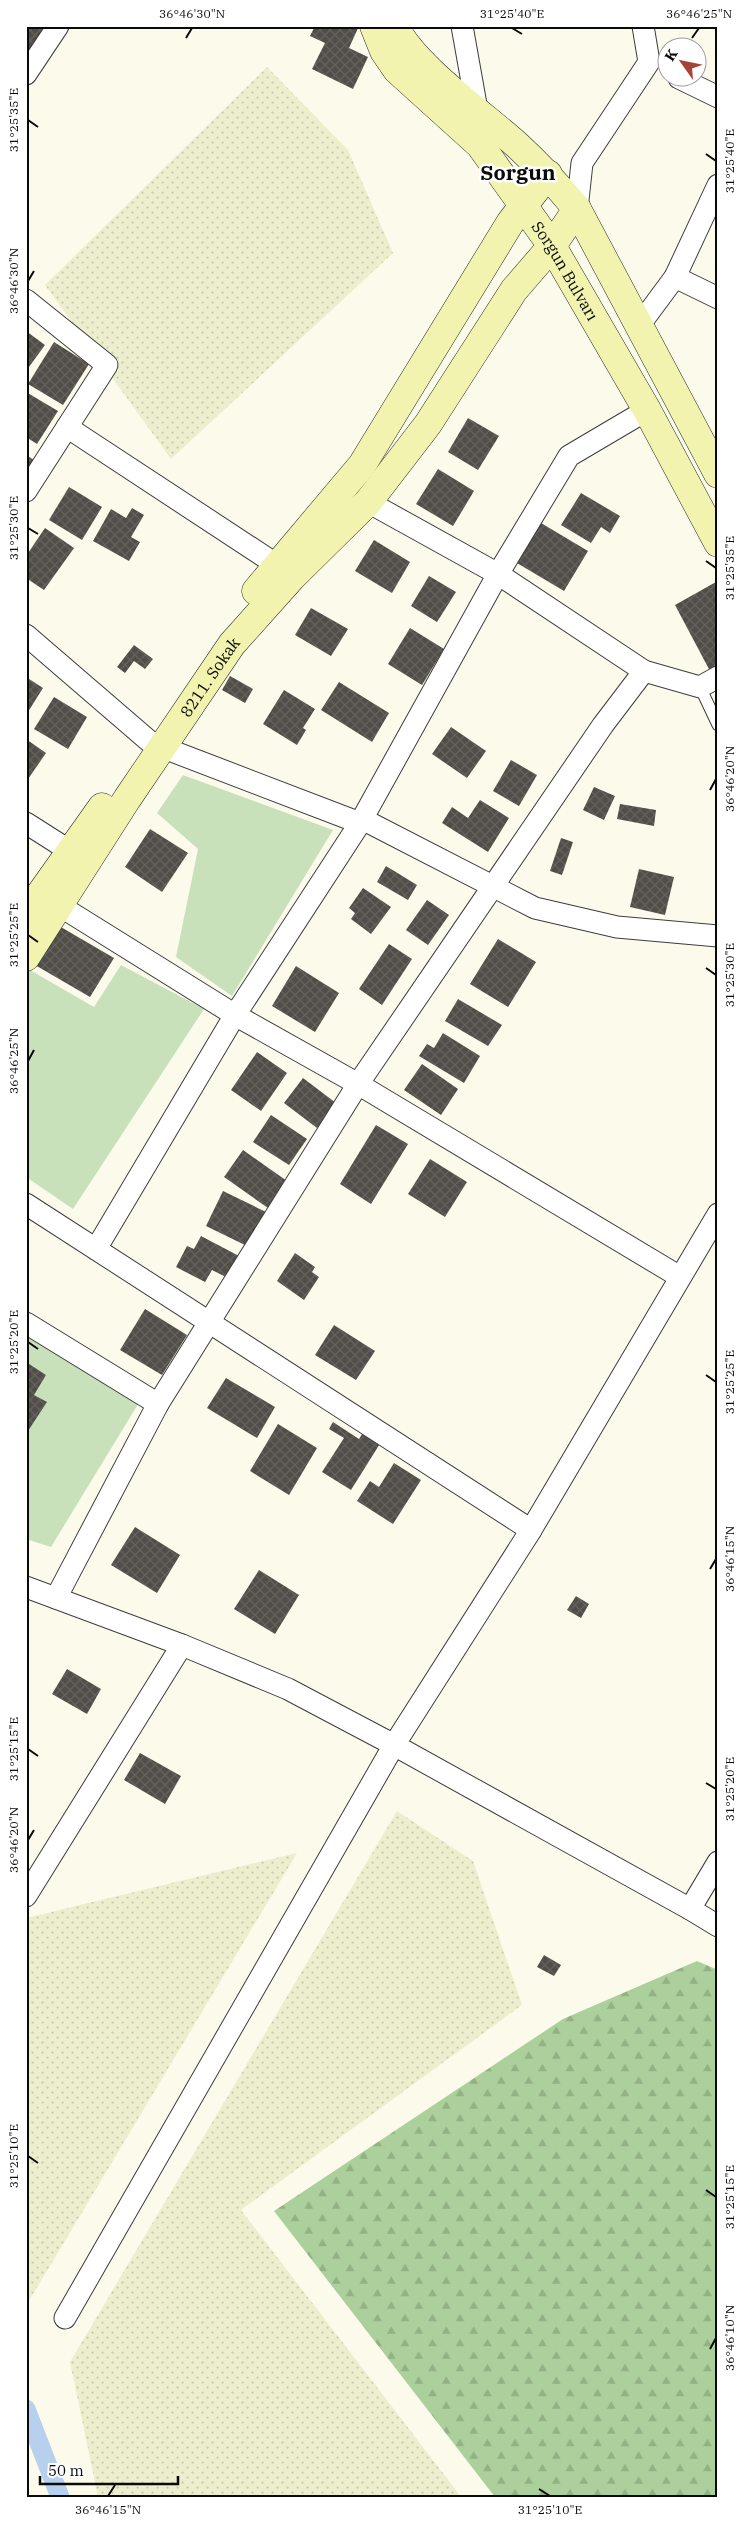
<svg xmlns="http://www.w3.org/2000/svg" width="744" height="2523" viewBox="0 0 744 2523" font-family="'IBM Plex Serif',serif">
  <defs>
    <pattern id="farmland-dots" width="8" height="8" patternUnits="userSpaceOnUse" patternTransform="scale(1.25)"><rect width="8" height="8" fill="#eceece"/><path d="M2 2h.1M6 6h.1" fill="none" stroke="#c9cbb0" stroke-width="1.8" stroke-linecap="round"/></pattern>
    <pattern id="forest-firs" width="22" height="20" patternUnits="userSpaceOnUse" patternTransform="scale(1.25)"><rect width="22" height="20" fill="#abd09b"/><path d="M5 1l3.5 6h-7zM16 11l3.5 6h-7z" fill="#92b184"/></pattern>
    <pattern id="building-cross-hatch" width="8" height="8" patternUnits="userSpaceOnUse" patternTransform="scale(1.25)"><rect width="8" height="8" fill="#514d48"/><path d="M0 0l8 8M0 8l8-8" fill="none" stroke="#65625e"/></pattern>
  </defs>
  <rect width="100%" height="100%" fill="#fcfbeb"/>
  <!-- farmland -->
  <g fill="url(#farmland-dots)">
    <path d="M267,67L348,150L393,253L171,459L45,285Z"/>
    <path d="M397,1811L473,1861L522,2005L241,2210L459,2494L456,2497H98L70,2362Z"/>
    <path d="M297,1853L26,2306V1918Z"/>
  </g>
  <!-- grass -->
  <g fill="#c8e1ba">
    <path d="M183,775L333,830L232,996L176,957L198,849L157,813Z"/>
    <path d="M121,965L204,1009L73,1209L26,1177V975L30,970L94,1007Z"/>
    <path d="M26,1335L140,1401L51,1547L26,1539Z"/>
  </g>
  <!-- forest -->
  <path fill="url(#forest-firs)" d="M697,1961L718,1970V2497H495L274,2211L563,2019Z"/>
  <g fill="none" stroke-linecap="round" stroke-linejoin="round">
    <!-- canal -->
    <path stroke="#b6d0ed" stroke-width="19" d="M26,2409L60,2497"/>
  </g>
  <!-- building -->
  <g fill="url(#building-cross-hatch)">
    <path d="M26,26H53L26,70Z"/>
    <path d="M315,26H359L349,48L368,57L353,89L312,69L325,43L310,36Z"/>
    <path d="M26,331L45,345L26,371Z"/>
    <path d="M54,342L89,364L63,405L28,384Z"/>
    <path d="M26,392L58,411L37,444L26,437Z"/>
    <path d="M468,418L499,436L478,470L448,452Z"/>
    <path d="M26,455L34,460L26,471Z"/>
    <path d="M438,469L474,491L453,526L416,504Z"/>
    <path d="M69,487L102,507L82,540L49,520Z"/>
    <path d="M581,493L620,516L610,533L601,527L591,543L561,525Z"/>
    <path d="M132,508L144,515L131,537L140,542L129,561L93,541L111,509L126,518Z"/>
    <path d="M541,523L588,551L564,591L517,563Z"/>
    <path d="M45,528L74,548L44,590L26,578V556Z"/>
    <path d="M374,540L410,562L392,593L355,571Z"/>
    <path d="M429,576L456,592L437,622L411,606Z"/>
    <path d="M716,582L718,667L710,671L675,605Z"/>
    <path d="M311,608L348,629L331,656L295,635Z"/>
    <path d="M410,628L444,649L422,685L388,664Z"/>
    <path d="M134,645L153,659L145,669L134,661L125,673L117,667Z"/>
    <path d="M230,676L253,689L245,703L222,690Z"/>
    <path d="M26,677L43,688L26,715Z"/>
    <path d="M339,682L389,713L372,742L321,710Z"/>
    <path d="M284,690L315,709L303,728L306,730L297,745L263,724Z"/>
    <path d="M54,697L87,717L68,749L34,729Z"/>
    <path d="M451,727L486,751L467,778L432,754Z"/>
    <path d="M26,739L46,753L26,782Z"/>
    <path d="M511,760L537,775L519,806L493,791Z"/>
    <path d="M594,787L615,796L604,820L583,810Z"/>
    <path d="M480,800L509,818L488,852L442,823L452,807L468,818Z"/>
    <path d="M620,804L656,810L654,826L617,819Z"/>
    <path d="M150,829L188,853L162,892L125,867Z"/>
    <path d="M561,838L573,842L562,875L550,871Z"/>
    <path d="M386,866L417,885L408,900L377,882Z"/>
    <path d="M639,869L674,877L665,915L630,907Z"/>
    <path d="M363,888L391,907L371,934L351,919L355,913L349,908Z"/>
    <path d="M427,900L449,915L428,945L406,930Z"/>
    <path d="M54,923L114,958L90,997L35,965Z"/>
    <path d="M498,939L536,962L508,1007L470,984Z"/>
    <path d="M389,944L412,959L382,1005L359,989Z"/>
    <path d="M296,966L339,993L315,1032L272,1006Z"/>
    <path d="M458,999L502,1025L488,1046L445,1021Z"/>
    <path d="M443,1033L480,1056L464,1083L419,1056L427,1044L434,1048Z"/>
    <path d="M257,1052L287,1073L261,1111L231,1090Z"/>
    <path d="M422,1064L458,1089L441,1115L404,1090Z"/>
    <path d="M303,1078L336,1103L317,1128L284,1103Z"/>
    <path d="M271,1115L307,1139L289,1165L253,1142Z"/>
    <path d="M376,1125L408,1144L371,1204L340,1184Z"/>
    <path d="M243,1150L287,1181L268,1208L224,1177Z"/>
    <path d="M430,1159L467,1182L445,1217L408,1194Z"/>
    <path d="M223,1191L266,1212L249,1247L206,1226Z"/>
    <path d="M201,1236L239,1256L228,1278L212,1270L205,1282L176,1267L187,1246L194,1249Z"/>
    <path d="M295,1253L315,1267L312,1272L319,1277L304,1300L277,1281Z"/>
    <path d="M145,1309L187,1335L162,1375L120,1350Z"/>
    <path d="M334,1325L375,1351L356,1380L315,1355Z"/>
    <path d="M26,1362L46,1375L34,1395L47,1402L26,1434Z"/>
    <path d="M226,1378L275,1407L257,1438L207,1408Z"/>
    <path d="M333,1422L359,1439L364,1431L381,1442L351,1490L322,1472L344,1438L329,1429Z"/>
    <path d="M278,1424L317,1448L289,1495L250,1471Z"/>
    <path d="M394,1463L421,1480L393,1524L357,1501L370,1481L379,1487Z"/>
    <path d="M135,1527L180,1555L157,1593L111,1565Z"/>
    <path d="M259,1570L299,1595L275,1634L234,1609Z"/>
    <path d="M576,1596L589,1604L581,1618L567,1610Z"/>
    <path d="M67,1669L101,1689L87,1714L52,1694Z"/>
    <path d="M140,1753L181,1776L165,1804L124,1780Z"/>
    <path d="M544,1955L561,1965L554,1976L537,1967Z"/>
  </g>
  <g fill="none" stroke-linecap="round" stroke-linejoin="round">
    <defs>
      <path id="lane" d="M700,687L718,725"/>
      <g id="street">
        <path d="M462,26L477,110"/>
        <path d="M26,74L58,26"/>
        <path d="M679,78L718,97"/>
        <path d="M577,209L582,163L649,62L643,26"/>
        <path d="M675,277L718,298"/>
        <path d="M26,300L107,365L26,491"/>
        <path d="M638,327L675,277L718,185"/>
        <path d="M67,427L277,565"/>
        <path d="M368,502L498,574L644,671L700,687L718,677"/>
        <path d="M26,635L149,741L164,748L360,823L368,822L535,908L617,927L718,936"/>
        <path d="M26,823L70,851"/>
        <path d="M60,906L235,1015L358,1084L680,1277"/>
        <path d="M26,1204L531,1530"/>
        <path d="M96,1249L235,1015L360,823L498,574L569,456L647,410"/>
        <path d="M26,1323L158,1404"/>
        <path d="M26,1587L182,1645L288,1689L394,1745L690,1909L718,1862"/>
        <path d="M56,1598L158,1404L358,1084L603,725L644,671"/>
        <path d="M26,1896L182,1645"/>
        <path d="M690,1909L718,1926"/>
        <path d="M65,2318L394,1745L531,1530L718,1214"/>
      </g>
      <g id="secondary">
        <path id="s1" d="M374,26L384,51L397,70L480,145L552,246L647,410L718,543"/>
        <path d="M395,26C411,64 485,116 517,145C539,165 558,186 577,209L718,474"/>
        <path d="M256,591L362,465L510,223L548,174"/>
        <path d="M26,914L102,807"/>
        <path id="s2" d="M26,957L127,799L232,644L292,577L368,502L428,424L514,290L552,246L577,209"/>
      </g>
    </defs>
    <!-- lane casing -->
    <use href="#lane" stroke="#3d3d3d" stroke-width="13"/>
    <!-- street casing -->
    <use href="#street" stroke="#3d3d3d" stroke-width="23"/>
    <!-- secondary casing -->
    <use href="#secondary" stroke="#2c2c2c" stroke-width="29"/>
    <!-- lane -->
    <use href="#lane" stroke="#fff" stroke-width="11"/>
    <!-- street -->
    <use href="#street" stroke="#fff" stroke-width="21"/>
    <!-- secondary -->
    <use href="#secondary" stroke="#f1f3ae" stroke-width="28"/>
  </g>
  <!-- ticks -->
  <path fill="none" stroke="#0a0a0a" stroke-width="2" d="M512,28L522,34M186,38L192,28M692,38L699,28M28,120L38,127M706,154L716,161M28,281L34,271M28,528L38,534M706,561L716,568M710,790L716,779M28,935L38,942M706,968L716,975M28,1061L34,1050M28,1342L38,1349M706,1375L716,1382M710,1569L716,1559M28,1749L38,1756M706,1783L716,1789M28,1840L34,1830M28,2156L38,2163M706,2190L716,2197M710,2349L716,2338M539,2489L550,2496M108,2496L115,2485"/>
  <g text-anchor="middle" dominant-baseline="central" stroke-width="5" stroke-linejoin="round" paint-order="stroke">
    <!-- street labels -->
    <g font-size="16" fill="#0a0a0a" stroke="#fff">
      <text stroke="none"><textPath href="#s1" startOffset="314">Sorgun Bulvarı</textPath></text>
      <text stroke="none"><textPath href="#s2" startOffset="335">8211. Sokak</textPath></text>
    </g>
    <!-- district labels -->
    <g font-size="21" font-weight="bold" fill="#0a0a0a" stroke="#fff">
      <text x="518" y="172">Sorgun</text>
    </g>
  </g>
  <!-- border -->
  <rect width="744" height="2523" fill="none" stroke="#ffffff" stroke-width="55"/>
  <!-- north arrow -->
  <g transform="translate(682 62) rotate(303)"><circle r="24" fill="#ffffff" stroke="#9d9d9d"/>
  <path d="M0-4L9 19L0 12L-9 19Z" fill="#a64236"/>
  <text y="-8" font-size="14" font-weight="bold" text-anchor="middle" fill="#0a0a0a">K</text>
  </g>
  <!-- scale -->
  <path d="M40 2476v8h138v-8" fill="none" stroke="#0a0a0a" stroke-width="2.5"/>
  <text x="48" y="2476" font-size="15" fill="#0a0a0a" stroke="#ffffff" stroke-width="4" paint-order="stroke">50 m</text>
  <rect x="28" y="28" width="688" height="2468" fill="none" stroke="#0a0a0a" stroke-width="2"/>
  <g font-size="12" text-anchor="middle" fill="#0a0a0a">
    <text x="192" y="18">36°46'30"N</text>
    <text x="512" y="18">31°25'40"E</text>
    <text x="699" y="18">36°46'25"N</text>
    <text transform="translate(14 120) rotate(-90)" y="4">31°25'35"E</text>
    <text transform="translate(730 161) rotate(-90)" y="4">31°25'40"E</text>
    <text transform="translate(14 281) rotate(-90)" y="4">36°46'30"N</text>
    <text transform="translate(14 528) rotate(-90)" y="4">31°25'30"E</text>
    <text transform="translate(730 568) rotate(-90)" y="4">31°25'35"E</text>
    <text transform="translate(730 779) rotate(-90)" y="4">36°46'20"N</text>
    <text transform="translate(14 935) rotate(-90)" y="4">31°25'25"E</text>
    <text transform="translate(730 975) rotate(-90)" y="4">31°25'30"E</text>
    <text transform="translate(14 1061) rotate(-90)" y="4">36°46'25"N</text>
    <text transform="translate(14 1342) rotate(-90)" y="4">31°25'20"E</text>
    <text transform="translate(730 1382) rotate(-90)" y="4">31°25'25"E</text>
    <text transform="translate(730 1559) rotate(-90)" y="4">36°46'15"N</text>
    <text transform="translate(14 1749) rotate(-90)" y="4">31°25'15"E</text>
    <text transform="translate(730 1789) rotate(-90)" y="4">31°25'20"E</text>
    <text transform="translate(14 1840) rotate(-90)" y="4">36°46'20"N</text>
    <text transform="translate(14 2156) rotate(-90)" y="4">31°25'10"E</text>
    <text transform="translate(730 2197) rotate(-90)" y="4">31°25'15"E</text>
    <text transform="translate(730 2338) rotate(-90)" y="4">36°46'10"N</text>
    <text x="108" y="2514">36°46'15"N</text>
    <text x="550" y="2514">31°25'10"E</text>
  </g>
</svg>
